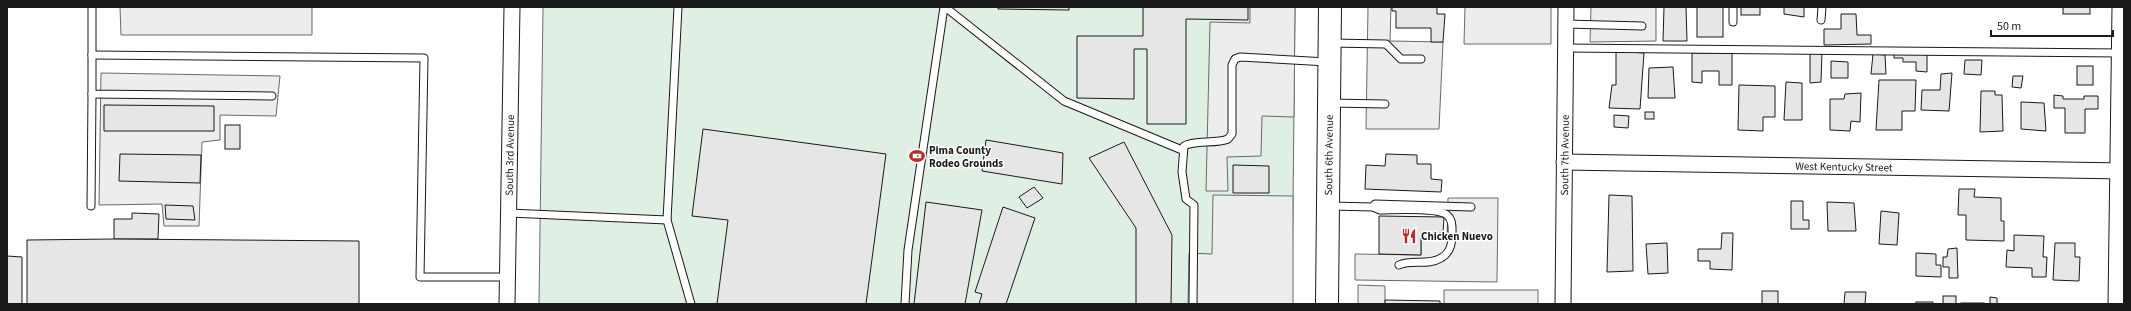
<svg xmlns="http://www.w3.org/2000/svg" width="2131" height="311" viewBox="0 0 2131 311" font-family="'Source Sans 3',sans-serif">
  <rect width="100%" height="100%" fill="#fff"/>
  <!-- green -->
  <path fill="#e0efe3" stroke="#6a6a6a" d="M543,7H1295L1292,304H539Z"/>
  <!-- parking -->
  <g fill="#ededed" stroke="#6a6a6a">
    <path d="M120,7H312V35H121Z"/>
    <path d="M1250,7H1295L1294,117L1262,116L1261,156L1227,157L1228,191H1206L1210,22L1250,23Z"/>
    <path d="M1368,7H1391L1390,41L1443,42L1439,129H1366Z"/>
    <path d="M1465,7H1551V44H1464Z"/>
    <path d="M1591,7H1656V41L1590,42Z"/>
    <path d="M101,73L280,76L276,116L220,115V140L202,142L199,226H164L162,204L99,205Z"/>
    <path d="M1213,195L1293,196V304H1188L1189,253L1212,254Z"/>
    <path d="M1448,198H1498L1497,282L1355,280V254L1421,255V238H1447Z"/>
    <path d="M1358,285L1385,286V304H1358Z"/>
    <rect x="1444" y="290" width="94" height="14"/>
  </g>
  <!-- building -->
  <g fill="#e6e6e6" stroke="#1a1a1a">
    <path d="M998,7H1069V10L998,9Z"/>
    <path d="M1143,7H1248V20L1186,19V124H1147V49H1134V99L1077,98V36H1143Z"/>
    <path d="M1392,7H1437V14H1445L1443,42H1431V28H1396V11H1392Z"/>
    <path d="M1664,7H1686L1687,41H1663Z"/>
    <rect x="1697" y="7" width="26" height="30"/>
    <rect x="1741" y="7" width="19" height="8"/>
    <path d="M1784,7H1804V17L1784,14Z"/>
    <rect x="2063" y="7" width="27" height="7"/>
    <path d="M1841,14H1856L1857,35H1871V44L1824,45V29H1841Z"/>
    <path d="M1616,51L1644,53L1640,109L1609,108L1612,85H1616Z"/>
    <path d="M1692,53H1732V85H1719V71H1702V83L1692,82Z"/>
    <path d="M1810,53H1822L1821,82L1810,83Z"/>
    <path d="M1894,53H1927V72L1916,71V62H1903V58H1894Z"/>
    <path d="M1873,54L1885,55L1886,74H1871Z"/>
    <path d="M1965,60H1982L1981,75L1964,74Z"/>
    <path d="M1831,61L1848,62V78H1831Z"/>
    <rect x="2077" y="66" width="16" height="19"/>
    <path d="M1673,67L1675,98H1648L1649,68Z"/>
    <path d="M1952,73L1949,111L1921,110L1922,90H1940L1941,74Z"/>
    <path d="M2013,76H2023L2021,88L2012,87Z"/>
    <path d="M1879,80H1916L1915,111H1902V130H1876Z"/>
    <path d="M1786,82L1802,83V120H1784Z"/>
    <path d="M1739,85L1775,86V117H1763V131L1738,130Z"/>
    <path d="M1981,91H1995V95H2002L2003,131L1980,132Z"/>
    <path d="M1861,93L1860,122L1851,121L1850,131L1830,130V99H1844L1845,94Z"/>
    <path d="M2054,95L2063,96V99H2084V96H2098V109H2085V133H2065V108H2054Z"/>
    <path d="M2021,102L2044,103L2046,131L2021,129Z"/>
    <path d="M104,105L214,106V131H104Z"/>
    <rect x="1645" y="112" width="9" height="7"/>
    <path d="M1614,115L1629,116L1628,128L1614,127Z"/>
    <rect x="225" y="125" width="15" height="24"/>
    <path d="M703,129L886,154L866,304H717L728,220L692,216Z"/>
    <path d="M986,140L1063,153L1062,184L982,171Z"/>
    <path d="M1124,142L1172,235L1171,304H1136V228L1089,158Z"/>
    <path d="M120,154L201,155L200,183L119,181Z"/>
    <path d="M1386,154L1417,155V164H1431V179L1442,180L1441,192L1365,189L1366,165L1385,166Z"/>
    <path d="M1233,165L1269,166V193H1233Z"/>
    <path d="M1034,187L1043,198L1027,208L1019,197Z"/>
    <path d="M1959,189H1975L1974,197L2001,198V221H2004V241L1966,240V215H1958Z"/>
    <path d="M1609,195L1632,196L1633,271L1607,272Z"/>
    <path d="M1791,201H1803V220H1809V229H1791Z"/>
    <path d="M926,202L982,210L965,304H914Z"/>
    <path d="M1827,202L1854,203L1856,231H1828Z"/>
    <path d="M165,205L193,206L195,220L166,219Z"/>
    <path d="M1003,207L1035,218L1006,304H979L982,294L975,292Z"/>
    <path d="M1881,211L1899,213L1897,245L1879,244Z"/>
    <path d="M132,213L159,214L158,239H114V219H132Z"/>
    <path d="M1379,216L1444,217L1443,233H1439V238H1421V255L1379,254Z"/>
    <path d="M1722,233H1733L1732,270L1710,269V261H1698V249H1721Z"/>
    <path d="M2014,235L2044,236L2043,257H2047L2046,277H2032V268L2006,267L2007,250L2014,251Z"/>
    <path d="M114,239L359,241V304H27V240Z"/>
    <path d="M1667,243L1668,273L1648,274L1646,244Z"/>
    <path d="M2055,243H2075V257H2080L2079,281L2053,280Z"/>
    <path d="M1957,248L1958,278H1949V267H1943V257H1947L1948,249Z"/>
    <path d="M1916,253L1936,254V265H1941V277L1916,276Z"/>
    <path d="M7,256L22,257V304H7Z"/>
    <rect x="1762" y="291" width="16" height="13"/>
    <path d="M1845,292H1866L1865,304H1844Z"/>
    <rect x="1943" y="296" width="13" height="8"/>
    <path d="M1990,297L1997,298V304H1990Z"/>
    <path d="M1385,300L1440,301V304H1385Z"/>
    <rect x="1916" y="302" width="17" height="2"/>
    <rect x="1961" y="303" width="23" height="1"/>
  </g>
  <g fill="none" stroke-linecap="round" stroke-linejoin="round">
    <defs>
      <g id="lane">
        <path d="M92,7V94L272,96"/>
        <path d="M945,7L1064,101L1182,150"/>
        <path d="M1733,7V22"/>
        <path d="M1821,20L1822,7"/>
        <path d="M1566,24L1642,26"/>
        <path d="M1331,43L1386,44L1401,59H1421"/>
        <path d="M1566,48L2122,53"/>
        <path d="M92,55L424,58L420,277H508"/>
        <path d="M1331,103L1385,104"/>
        <path d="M91,206L92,94"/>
        <path d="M1331,206L1373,207L1375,204L1471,207"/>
        <path d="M1373,207L1380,210C1394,210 1437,207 1447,215C1453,220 1452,228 1452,235C1452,245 1450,253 1441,258C1428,266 1412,259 1399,265"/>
        <path d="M509,213L667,220L678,7"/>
        <path d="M667,220L691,304"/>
        <path d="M905,304L908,250L944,7"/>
        <path d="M1193,304L1194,205L1186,199L1182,172L1184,146C1194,140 1216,144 1228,139L1232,134V65L1235,59L1240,57L1327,62"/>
      </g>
      <g id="street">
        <path id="s1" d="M1564,162L2124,171"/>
        <path id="s2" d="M507,304L512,7"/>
        <path id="s3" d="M1563,304L1566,7"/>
        <path d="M2116,304L2120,7"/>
      </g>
      <g id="primary">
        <path id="s4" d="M1327,304L1330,7"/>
      </g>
    </defs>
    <!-- lane casing -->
    <use href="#lane" stroke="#1a1a1a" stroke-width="9"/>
    <!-- street casing -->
    <use href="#street" stroke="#1a1a1a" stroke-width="17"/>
    <!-- primary casing -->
    <use href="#primary" stroke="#1a1a1a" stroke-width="24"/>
    <!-- lane -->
    <use href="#lane" stroke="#fff" stroke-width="7"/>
    <!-- street -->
    <use href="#street" stroke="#fff" stroke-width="15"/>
    <!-- primary -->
    <use href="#primary" stroke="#fff" stroke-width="22"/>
  </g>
  <!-- icons -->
  <defs>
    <symbol id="stadium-bare" viewBox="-9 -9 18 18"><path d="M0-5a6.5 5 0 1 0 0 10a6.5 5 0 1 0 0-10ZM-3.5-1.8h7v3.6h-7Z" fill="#c62828" stroke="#fff" stroke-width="2.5" paint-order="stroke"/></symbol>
    <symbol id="restaurant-bare" viewBox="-9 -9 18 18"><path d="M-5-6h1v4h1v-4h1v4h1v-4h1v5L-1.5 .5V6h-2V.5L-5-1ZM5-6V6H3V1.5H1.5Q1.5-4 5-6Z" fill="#c62828" stroke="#fff" stroke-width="2.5" paint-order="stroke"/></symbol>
  </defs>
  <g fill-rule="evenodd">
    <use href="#stadium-bare" x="906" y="145" width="22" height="22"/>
    <use href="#restaurant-bare" x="1398" y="225" width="22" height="22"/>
  </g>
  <g text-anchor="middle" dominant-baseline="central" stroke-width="3" stroke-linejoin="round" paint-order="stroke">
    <!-- poi labels -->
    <g font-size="11" font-weight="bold" fill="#1a1a1a" stroke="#fff" text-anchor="start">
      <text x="929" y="150">Pima County<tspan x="929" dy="13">Rodeo Grounds</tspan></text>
      <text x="1421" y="236">Chicken Nuevo</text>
    </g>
    <!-- street labels -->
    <g font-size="11" fill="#1a1a1a" stroke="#fff">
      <text stroke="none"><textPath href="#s2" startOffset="149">South 3rd Avenue</textPath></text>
      <text stroke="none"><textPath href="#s4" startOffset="149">South 6th Avenue</textPath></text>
      <text stroke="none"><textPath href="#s3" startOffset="149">South 7th Avenue</textPath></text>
      <text stroke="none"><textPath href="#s1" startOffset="280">West Kentucky Street</textPath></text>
    </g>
  </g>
  <!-- border -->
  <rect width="2131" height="311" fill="none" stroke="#1a1a1a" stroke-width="16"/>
  <!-- scale -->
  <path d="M1991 30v6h122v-6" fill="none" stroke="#1a1a1a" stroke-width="2"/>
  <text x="1997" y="30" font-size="12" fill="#1a1a1a" stroke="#ffffff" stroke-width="3" paint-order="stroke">50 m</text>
</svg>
